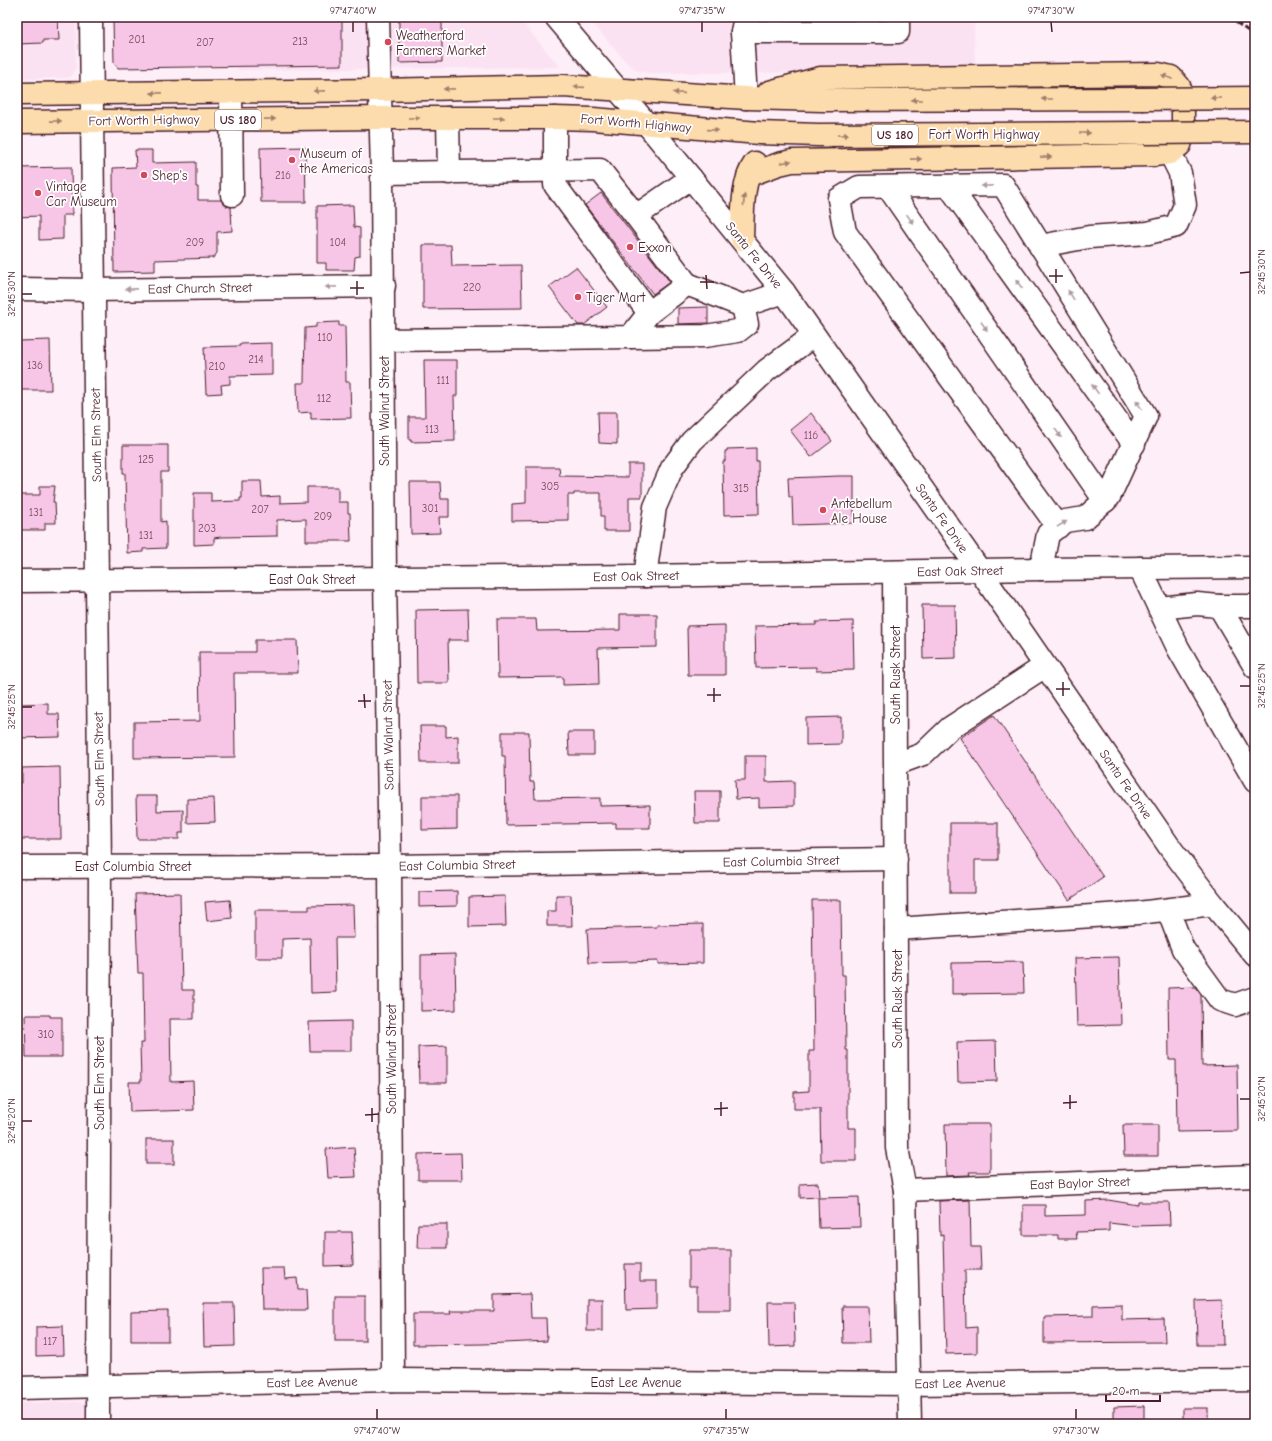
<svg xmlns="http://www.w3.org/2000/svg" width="1272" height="1441" viewBox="0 0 1272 1441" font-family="'Comic Neue',sans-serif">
  <rect width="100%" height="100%" fill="#fdeef8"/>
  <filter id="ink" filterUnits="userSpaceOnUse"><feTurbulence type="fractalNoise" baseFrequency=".025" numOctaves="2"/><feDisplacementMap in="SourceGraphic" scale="8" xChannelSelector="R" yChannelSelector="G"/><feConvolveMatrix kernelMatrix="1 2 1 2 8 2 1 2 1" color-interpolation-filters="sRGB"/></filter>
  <g filter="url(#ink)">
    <!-- built -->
    <g fill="#fbe2f3">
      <path d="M17,17H76V66L73,75L68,78L17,79Z"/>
      <path d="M238,17H518L560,67L238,70Z"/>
      <path d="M587,17H974L975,72L647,73L636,70L626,62Z"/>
      <path d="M78,1402L84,1403L86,1406V1424H17V1403Z"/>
    </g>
    <!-- building -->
    <g fill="#f7c6e7" stroke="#4a1f2b">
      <path d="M17,17H58L59,40H43V43L17,44Z"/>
      <path d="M173,17H342V65L118,68L114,63L113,19L173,18Z"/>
      <path d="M399,17H442V62L399,63Z"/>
      <path d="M305,147L306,202H261L260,148Z"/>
      <path d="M135,150H152V163L196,162V187H198V200H221L226,206L231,207L232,231L217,232V253L213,258L155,260V271L114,272L113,168L136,167Z"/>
      <path d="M71,167L72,215H63V239L39,240V216L17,217V168Z"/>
      <path d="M601,193L670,282L653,294L585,205Z"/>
      <path d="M353,205L354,227L360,228V256L355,257L354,270H326V263H317V206Z"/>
      <path d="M423,245H451L452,266L521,265L522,308L423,309Z"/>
      <path d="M576,267L607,307L584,325H578L549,287Z"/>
      <path d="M708,307V323L678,324V308Z"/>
      <path d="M339,322V326H345L346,382H350L351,418L311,419V412L298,413L297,383H304L305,328L316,327V323Z"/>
      <path d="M50,340L51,390H20L19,341Z"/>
      <path d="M272,343V375L230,376V384L221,385L222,393L206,394L204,347L240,346V344Z"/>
      <path d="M424,360H457V396H454L455,441L411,442V440H409V417H425Z"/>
      <path d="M598,412H617V444L599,443Z"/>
      <path d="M811,413L832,441L811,457L790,430Z"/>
      <path d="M123,445H168V472H161V522L166,521V548L143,549V552L127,553L125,473H123Z"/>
      <path d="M756,448V461H758L759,514L724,515L723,461H725V451H727V449Z"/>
      <path d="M628,464H642V497H629V531H604V516H601V493H574V495H568V520L512,521V504L526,503V467H559L560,476L628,477Z"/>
      <path d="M839,476H854V523L793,525L792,497H789L788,478Z"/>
      <path d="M242,481H261L262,497L280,496V503L307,502V487H338V502H348V513H350L351,541H306V519L277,520V536L221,537L214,538V544L194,545V493H211V502L240,501V498H242Z"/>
      <path d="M410,482H440L441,499H449V517H439L440,533L411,534Z"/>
      <path d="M40,486H55L53,502H55L56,523H45V530H17V495H40Z"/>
      <path d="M922,605H955L956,658L923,659Z"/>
      <path d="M468,609L469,640H448L449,683H417L416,610Z"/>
      <path d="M620,614H657V647L598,648L599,684L563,685V677L498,678L497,619H536L537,631L620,630Z"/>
      <path d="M853,621L854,670L816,671V667L756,668L755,626L816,625V622Z"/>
      <path d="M725,625V675H688L687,626Z"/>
      <path d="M255,640H297L298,673H234L235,757L134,758V722L200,721L199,652H255Z"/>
      <path d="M48,703V714H59L60,737L17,738V704Z"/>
      <path d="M994,715L1103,877L1069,900L960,738Z"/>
      <path d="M841,717V744L806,745V718Z"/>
      <path d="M420,726H446V737L458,736V763H421Z"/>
      <path d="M502,732H529L530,782H534L535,799L600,798V806L650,805V828H616V823L506,825L505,756H502Z"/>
      <path d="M568,732H594V755H569Z"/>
      <path d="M745,756H766V782L794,781V806L759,807V798L736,799L735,780H745Z"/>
      <path d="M60,767L61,839H17V783H22V768Z"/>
      <path d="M694,791H720V823H695Z"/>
      <path d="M136,796H157V811L183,810V833H179V839H137Z"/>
      <path d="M422,796H457V829L422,830Z"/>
      <path d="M214,798L215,822L187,823V799Z"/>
      <path d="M950,823H998V860H975V893H950Z"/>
      <path d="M457,891V906L419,907V892Z"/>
      <path d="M180,893L182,990H194V1019H170L171,1082L193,1081L194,1110L130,1112L129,1082H141L140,1043H144L143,973H138L135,894Z"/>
      <path d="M556,895H571L572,926H547V911H556Z"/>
      <path d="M505,896L506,926L469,927V897Z"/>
      <path d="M230,900L232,918L207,921L205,902Z"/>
      <path d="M812,900H841L842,975H845L846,1050H848V1128H856V1161H821L820,1109H794V1092L809,1091V1051H814Z"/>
      <path d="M353,905L354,938H335L336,992L311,993L310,938L282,939V958H255V910H309V906Z"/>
      <path d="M703,924V963L658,964V961L589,963L587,929L657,927V925Z"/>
      <path d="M455,954L456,1010L421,1011V955Z"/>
      <path d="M1119,957L1121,1025L1077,1026L1075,958Z"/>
      <path d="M1023,962L1024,993L952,994V963Z"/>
      <path d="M1195,987L1201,995L1202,1066L1237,1065L1238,1131L1177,1132L1176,1060H1169L1168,988Z"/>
      <path d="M25,1015H50V1017H62V1057H26Z"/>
      <path d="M351,1021V1051H310L309,1022Z"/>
      <path d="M996,1041L997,1081L958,1082L957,1042Z"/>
      <path d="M447,1046V1083H419L418,1047Z"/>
      <path d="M945,1124H990V1172H969L970,1175L946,1176Z"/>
      <path d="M1123,1125H1158V1156H1124Z"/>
      <rect x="146" y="1139" width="28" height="25"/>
      <path d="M354,1147L356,1177L328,1178L326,1149Z"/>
      <path d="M461,1153L462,1180H418V1154Z"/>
      <path d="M818,1183L819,1197L800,1198V1184Z"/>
      <path d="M859,1197L860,1227L819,1228L818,1198Z"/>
      <path d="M970,1200L971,1247H980L981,1270H965L966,1328L977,1327V1353L946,1354L943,1235L940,1236L939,1201Z"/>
      <path d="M1108,1200L1138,1205V1202H1169L1170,1225L1135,1226L1109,1223V1231L1076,1232L1077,1239H1058V1235H1023V1205H1045V1216L1086,1215V1201Z"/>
      <path d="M418,1224H447V1248H417Z"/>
      <path d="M325,1232H352L353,1265L325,1266Z"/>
      <path d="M689,1250H731V1310H697V1286H689Z"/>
      <path d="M625,1264H640V1281H657V1309L626,1310Z"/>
      <path d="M261,1268H284L285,1279L297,1278L298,1290H306L307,1310H262Z"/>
      <path d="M530,1294L531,1318H546L547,1341L483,1344L413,1345V1314H451L450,1311H494V1295Z"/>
      <rect x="335" y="1296" width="30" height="45"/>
      <rect x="587" y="1299" width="15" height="32"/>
      <path d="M1222,1300L1223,1345H1197L1196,1301Z"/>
      <path d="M768,1302H794L795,1346L769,1347Z"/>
      <path d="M203,1303H234L235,1346L204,1347Z"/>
      <path d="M1122,1304V1320L1164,1319L1165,1342L1044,1343V1317L1093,1316V1305Z"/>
      <path d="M842,1306H868L869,1343H843Z"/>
      <path d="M168,1311V1341H131V1312Z"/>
      <path d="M63,1326L64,1355L36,1356V1327Z"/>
      <path d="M1144,1406V1424H1114V1407Z"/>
      <rect x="1183" y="1408" width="25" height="16"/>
    </g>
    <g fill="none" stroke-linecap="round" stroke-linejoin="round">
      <defs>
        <g id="minor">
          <path d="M91,17L100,866L98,1424"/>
          <path d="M378,17L382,173L385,578L390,866L393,1380"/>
          <path d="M556,17L646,123L784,292L980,571L1171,849L1213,904L1255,955"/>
          <path d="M745,17L742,32L746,98"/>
          <path d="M742,32H898V17"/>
          <path d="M231,92L232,195"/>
          <path d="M448,118L449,173"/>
          <path d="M555,118V185L649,313L687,284L743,306L784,292"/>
          <path d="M382,173L600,170L636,216L687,284"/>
          <path d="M949,186L1134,444"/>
          <path d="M888,187L1105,501"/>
          <path d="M636,216L691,178"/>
          <path d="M1040,246L1089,237L1148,233L1176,226L1185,205L1180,173L1170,153"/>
          <path d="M17,289L94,290L384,286"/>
          <path d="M630,337L705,336L738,331L747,324L743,306"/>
          <path d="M384,340L630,337L649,313"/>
          <path d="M1140,568L1178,648L1255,781"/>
          <path d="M1041,569L1048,534L1065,521L1085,518L1109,497L1146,416L1003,185L859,187L839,199L845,232L1058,527"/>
          <path d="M894,572L897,1148L905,1190L910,1424"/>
          <path d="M645,576L655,507L672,468L692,441L767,370L813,336"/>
          <path d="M17,581L645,576L1041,569L1255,567"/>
          <path d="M1219,606H1255"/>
          <path d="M1159,608L1197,604L1219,606L1255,667"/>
          <path d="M896,764L923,754L950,728L1045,666"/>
          <path d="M17,867L390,866L896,859"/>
          <path d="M1168,910L1183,949L1220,1000L1235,1005L1255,998"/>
          <path d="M896,929L1138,913L1213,904"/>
          <path d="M905,1190L1255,1176"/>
          <path d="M17,1388L393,1380L909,1384L1255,1380"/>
        </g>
        <g id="major">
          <path d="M17,94L380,90L563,86L746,98L822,100L1142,99"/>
          <path d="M17,122L381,118H555L593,119L759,133L818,135L1144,133"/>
          <path d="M749,175L779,164L792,161L1154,155L1170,153L1180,145L1183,135V97L1179,86L1171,77L1158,74L820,78L769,92"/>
          <path d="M742,239C743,216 741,182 755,163"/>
        </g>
      </defs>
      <!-- minor casing -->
      <use href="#minor" stroke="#4a1f2b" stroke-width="25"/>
      <!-- major casing -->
      <use href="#major" stroke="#4a1f2b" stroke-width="25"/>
      <!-- minor -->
      <use href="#minor" stroke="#fff" stroke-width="22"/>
      <!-- major -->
      <use href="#major" stroke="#fcdcac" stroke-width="22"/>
      <!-- rail -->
      <path stroke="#4a1f2b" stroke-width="3" stroke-dasharray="6 3" stroke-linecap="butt" d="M1229,17L1255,36"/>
      <defs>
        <g id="major-bridge">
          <path d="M1142,99L1255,98"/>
          <path d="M1144,133L1255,132"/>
        </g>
      </defs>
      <!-- major-bridge casing -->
      <use href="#major-bridge" stroke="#4a1f2b" stroke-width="25" stroke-linecap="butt"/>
      <!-- major-bridge -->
      <use href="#major-bridge" stroke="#fcdcac" stroke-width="22"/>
    </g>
    <!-- one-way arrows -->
    <defs><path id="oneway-solid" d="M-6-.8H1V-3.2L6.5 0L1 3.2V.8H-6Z"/></defs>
    <g fill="#a37e6c">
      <use href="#oneway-solid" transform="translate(1167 77) rotate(-158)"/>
      <use href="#oneway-solid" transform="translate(579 87) rotate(-176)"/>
      <use href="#oneway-solid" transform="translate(449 89) rotate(179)"/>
      <use href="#oneway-solid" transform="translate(319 91) rotate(179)"/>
      <use href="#oneway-solid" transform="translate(156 93) rotate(179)"/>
      <use href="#oneway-solid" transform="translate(679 93) rotate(-176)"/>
      <use href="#oneway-solid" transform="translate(1216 98) rotate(180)"/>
      <use href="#oneway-solid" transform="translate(1047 99) rotate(180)"/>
      <use href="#oneway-solid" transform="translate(917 100) rotate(180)"/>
      <use href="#oneway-solid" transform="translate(414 118)"/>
      <use href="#oneway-solid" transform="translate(499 118)"/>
      <use href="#oneway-solid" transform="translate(270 119) rotate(-1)"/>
      <use href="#oneway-solid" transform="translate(56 121) rotate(-1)"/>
      <use href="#oneway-solid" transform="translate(713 130) rotate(4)"/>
      <use href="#oneway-solid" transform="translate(1085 133)"/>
      <use href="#oneway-solid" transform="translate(843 135)"/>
      <use href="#oneway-solid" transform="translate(1046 157) rotate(-1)"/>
      <use href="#oneway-solid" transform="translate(916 159) rotate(-1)"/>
      <use href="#oneway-solid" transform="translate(786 162) rotate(-11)"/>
      <use href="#oneway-solid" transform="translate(744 200) rotate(-85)"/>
    </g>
    <g fill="#ae9aa0">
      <use href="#oneway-solid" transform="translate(987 186) rotate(179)"/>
      <use href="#oneway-solid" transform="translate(910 219) rotate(55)"/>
      <use href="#oneway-solid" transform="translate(1019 284) rotate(-126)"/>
      <use href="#oneway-solid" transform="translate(331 287) rotate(179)"/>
      <use href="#oneway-solid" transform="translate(131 289) rotate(179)"/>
      <use href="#oneway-solid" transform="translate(1071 295) rotate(-122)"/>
      <use href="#oneway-solid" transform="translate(984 326) rotate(55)"/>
      <use href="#oneway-solid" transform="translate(1095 389) rotate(-126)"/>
      <use href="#oneway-solid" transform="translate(1139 405) rotate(-122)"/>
      <use href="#oneway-solid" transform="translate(1058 433) rotate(55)"/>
      <use href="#oneway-solid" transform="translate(1062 524) rotate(-31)"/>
    </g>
  </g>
  <!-- ticks -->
  <path fill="none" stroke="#4a1f2b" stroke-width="1.5" d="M353,22V32M702,22V32M1051,22L1052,32M1056,269V283M1240,273L1250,272M706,275L707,289M1049,276H1063M357,281V295M700,282H714M350,288H364M22,294H32M1063,682V696M1240,686H1250M714,688V702M1056,689H1070M364,694L365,708M707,695H721M358,701H371M22,707H32M1070,1095V1109M1240,1099H1250M721,1102V1116M1063,1103L1077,1102M372,1108V1122M714,1109L728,1108M365,1115L379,1114M22,1121H32M377,1409V1419M726,1409V1419M1076,1409V1419"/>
  <!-- markers -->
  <g fill="#d1495b" stroke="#fff" stroke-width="1.5">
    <circle cx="388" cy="42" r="4"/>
    <circle cx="292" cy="160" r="4"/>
    <circle cx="144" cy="175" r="4"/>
    <circle cx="38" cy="193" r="4"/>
    <circle cx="630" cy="247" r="4"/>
    <circle cx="578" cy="297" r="4"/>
    <circle cx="823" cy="510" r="4"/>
  </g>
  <g text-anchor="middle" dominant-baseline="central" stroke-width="3.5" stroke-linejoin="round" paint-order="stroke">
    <!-- number labels -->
    <g font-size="11" fill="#75495a">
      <text x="137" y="39">201</text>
      <text x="300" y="41">213</text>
      <text x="205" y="42">207</text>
      <text x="283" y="175">216</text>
      <text x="195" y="242">209</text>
      <text x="338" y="242">104</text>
      <text x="472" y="287">220</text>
      <text x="325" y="337">110</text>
      <text x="256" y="359">214</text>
      <text x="35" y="365">136</text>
      <text x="217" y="366">210</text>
      <text x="443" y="380">111</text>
      <text x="324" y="398">112</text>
      <text x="432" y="429">113</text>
      <text x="811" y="435">116</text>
      <text x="146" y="459">125</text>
      <text x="550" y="486">305</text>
      <text x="741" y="488">315</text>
      <text x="430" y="508">301</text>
      <text x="260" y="509">207</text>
      <text x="36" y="512">131</text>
      <text x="323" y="516">209</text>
      <text x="207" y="528">203</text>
      <text x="146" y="535">131</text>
      <text x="46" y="1034">310</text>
      <text x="50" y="1341">117</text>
    </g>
    <!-- shield labels -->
    <g fill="#fff" stroke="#80626b" stroke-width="1">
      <rect x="215" y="110" width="46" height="20" rx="3"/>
      <rect x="872" y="125" width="46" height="20" rx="3"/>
    </g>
    <g font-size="12" font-weight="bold" fill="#4a1f2b">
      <text x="238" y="120">US 180</text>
      <text x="895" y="135">US 180</text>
    </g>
    <!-- poi labels -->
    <g font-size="13" fill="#4a1f2b" stroke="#fff" text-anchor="start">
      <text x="396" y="35">Weatherford<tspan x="396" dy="15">Farmers Market</tspan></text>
      <text x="300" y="153">Museum of<tspan x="300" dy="15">the Americas</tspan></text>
      <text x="152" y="175">Shep's</text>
      <text x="46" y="186">Vintage<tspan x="46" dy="15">Car Museum</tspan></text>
      <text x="638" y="247">Exxon</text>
      <text x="586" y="297">Tiger Mart</text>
      <text x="831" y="503">Antebellum<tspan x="831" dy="15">Ale House</tspan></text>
    </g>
    <!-- street labels -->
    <g font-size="13" fill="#4a1f2b" stroke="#fff">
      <text transform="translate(144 120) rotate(-1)">Fort Worth Highway</text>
      <text transform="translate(636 123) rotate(5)">Fort Worth Highway</text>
      <text x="984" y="134">Fort Worth Highway</text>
      <text transform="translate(754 255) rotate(51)">Santa Fe Drive</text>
      <text transform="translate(200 288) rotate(-1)">East Church Street</text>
      <text transform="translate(384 411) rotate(-90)">South Walnut Street</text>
      <text transform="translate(96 435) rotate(-91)">South Elm Street</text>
      <text transform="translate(942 518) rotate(55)">Santa Fe Drive</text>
      <text transform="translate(960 571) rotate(-1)">East Oak Street</text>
      <text transform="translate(636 576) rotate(-1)">East Oak Street</text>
      <text x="312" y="579">East Oak Street</text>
      <text transform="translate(895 675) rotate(-90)">South Rusk Street</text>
      <text transform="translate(388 735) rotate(-91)">South Walnut Street</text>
      <text transform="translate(99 759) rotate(-91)">South Elm Street</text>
      <text transform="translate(1126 784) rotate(55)">Santa Fe Drive</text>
      <text transform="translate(781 861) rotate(-1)">East Columbia Street</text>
      <text transform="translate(457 865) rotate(-1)">East Columbia Street</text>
      <text x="133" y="866">East Columbia Street</text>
      <text transform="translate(897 999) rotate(-90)">South Rusk Street</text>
      <text transform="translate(391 1059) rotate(-90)">South Walnut Street</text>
      <text transform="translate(99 1083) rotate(-90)">South Elm Street</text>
      <text transform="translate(1080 1183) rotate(-2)">East Baylor Street</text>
      <text transform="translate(312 1382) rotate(-1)">East Lee Avenue</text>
      <text x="636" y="1382">East Lee Avenue</text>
      <text transform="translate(960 1383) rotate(-1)">East Lee Avenue</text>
    </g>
  </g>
  <!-- margin -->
  <rect width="1272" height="1441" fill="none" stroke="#fff" stroke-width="44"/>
  <!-- scale -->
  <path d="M1106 1395v6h54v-6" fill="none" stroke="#4a1f2b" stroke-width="2"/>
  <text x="1112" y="1395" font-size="12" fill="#4a1f2b" stroke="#ffffff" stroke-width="3" paint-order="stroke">20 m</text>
  <rect x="22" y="22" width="1228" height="1397" fill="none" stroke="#4a1f2b" stroke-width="1.5"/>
  <g font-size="10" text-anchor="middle" fill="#4a1f2b">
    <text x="353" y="14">97°47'40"W</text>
    <text x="702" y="14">97°47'35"W</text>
    <text x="1051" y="14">97°47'30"W</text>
    <text transform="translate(1261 272) rotate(-90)" y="4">32°45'30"N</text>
    <text transform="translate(11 294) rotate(-90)" y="4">32°45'30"N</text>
    <text transform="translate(1261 686) rotate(-90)" y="4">32°45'25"N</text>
    <text transform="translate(11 707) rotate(-90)" y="4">32°45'25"N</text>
    <text transform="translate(1261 1099) rotate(-90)" y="4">32°45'20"N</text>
    <text transform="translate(11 1121) rotate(-90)" y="4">32°45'20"N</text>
    <text x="377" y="1434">97°47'40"W</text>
    <text x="726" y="1434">97°47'35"W</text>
    <text x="1076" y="1434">97°47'30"W</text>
  </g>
</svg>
